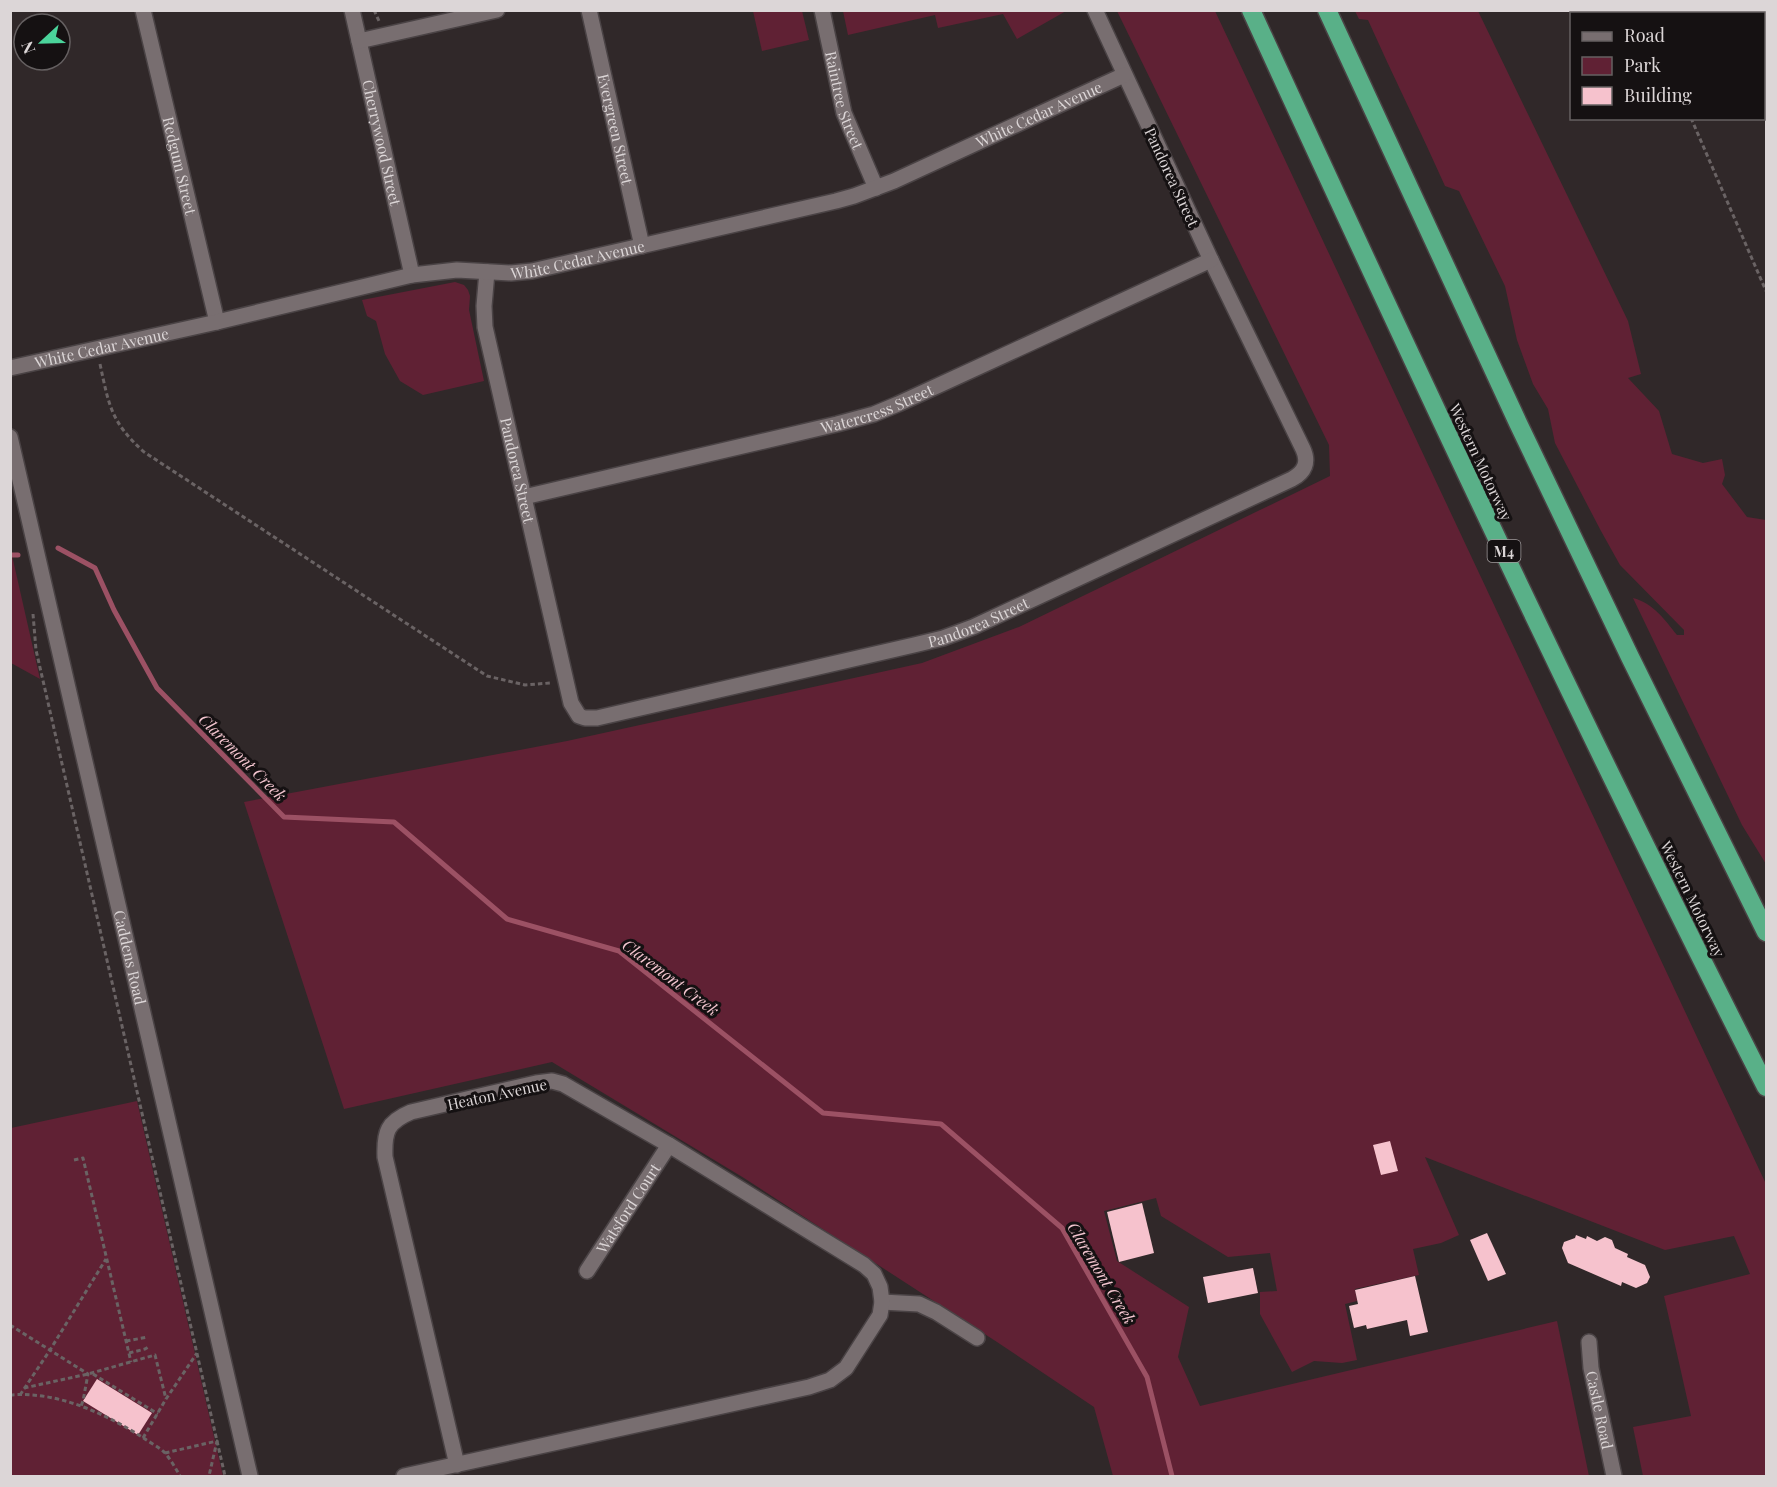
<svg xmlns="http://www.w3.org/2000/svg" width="1777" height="1487" viewBox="0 0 1777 1487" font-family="'Playfair Display',serif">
  <rect width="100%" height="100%" fill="#302829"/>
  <!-- green -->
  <g fill="#602134">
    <path d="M753,11H802L809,40L762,51Z"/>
    <path d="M843,11V10L1066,11L1017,39L1003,14L938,28L935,15L848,35Z"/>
    <path d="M1117,11H1215L1766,1184V1476H1643L1633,1427L1691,1416L1664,1296L1750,1274L1734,1236L1665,1250L1425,1157L1459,1235L1441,1243L1413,1249L1419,1275L1355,1289L1357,1301L1345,1304L1357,1360L1342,1363L1314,1361L1292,1372L1260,1314V1292L1277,1291L1270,1253L1228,1257L1161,1216L1156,1198L1104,1211L1117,1261L1189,1307L1178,1357L1200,1406L1557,1321L1589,1476H1113L1094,1407L997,1342L744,1178L552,1062L344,1109L244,802L567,741L922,663L1019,627L1330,476L1329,445Z"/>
    <path d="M1355,11H1478L1628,321L1641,374L1628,378L1659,411L1672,454L1703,463L1722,459L1725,475L1722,484L1747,517L1766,520V864L1742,825L1633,598C1653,603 1665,620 1677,635H1684V630L1620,565L1601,531L1555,443L1548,409L1533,384L1517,340L1505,286L1459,191L1445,186C1420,130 1393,76 1368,20L1359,19Z"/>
    <path d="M455,282L464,285L468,290L470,296L469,310L484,381L423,395L400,381L385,354L376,321L367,316L362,300Z"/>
    <path d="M11,551L40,679L11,663Z"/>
    <path d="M137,1101L223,1476H11V1128Z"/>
  </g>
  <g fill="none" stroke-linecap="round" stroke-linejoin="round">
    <!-- stream -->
    <g stroke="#9c5164" stroke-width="5">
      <path d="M58,548L95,568L114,610L157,688L284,817L394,822L507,919L619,951L823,1113L941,1124L1062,1228L1147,1377L1172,1476"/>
      <path d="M10,555H18"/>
    </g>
  </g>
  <!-- building -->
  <g fill="#f6c2cd">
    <path d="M1390,1141L1398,1171L1381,1175L1373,1145Z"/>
    <path d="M1142,1203L1154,1253L1119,1262L1107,1212Z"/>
    <path d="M1487,1233L1506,1274L1488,1281L1470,1240Z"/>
    <path d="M1576,1235L1586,1239L1587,1236L1597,1241L1605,1237L1612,1240L1615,1248L1628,1254L1627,1257L1645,1265L1650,1277L1647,1283L1636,1288L1622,1282L1621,1286L1568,1263L1562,1248L1564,1242L1575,1238Z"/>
    <path d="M1253,1268L1258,1293L1208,1303L1203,1277Z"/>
    <path d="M1415,1276L1428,1332L1410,1336L1407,1320L1367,1329L1366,1325L1354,1328L1349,1306L1358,1304L1355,1290Z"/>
    <path d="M97,1379L152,1413L138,1435L83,1401Z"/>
  </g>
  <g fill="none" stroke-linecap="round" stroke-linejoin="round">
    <defs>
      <g id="minor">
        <path id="s1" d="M143,10L217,322"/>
        <path id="s2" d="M352,10L412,275"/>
        <path id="s3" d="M589,10L642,246"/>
        <path id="s4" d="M822,10L844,113L876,188"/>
        <path d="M359,41L497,10"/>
        <path id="s5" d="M487,272L484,306L485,327L571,703L579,716L585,718H597L914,645L943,638L973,627L1292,479C1305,472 1309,462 1303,449L1211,260L1095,10"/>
        <path id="s6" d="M10,368L217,322L412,275L457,270L511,273L532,271L836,201L854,196L894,181L1124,75"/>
        <path id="s7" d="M10,437L250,1476"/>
        <path id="s8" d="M524,497L837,424L874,414L898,404L1211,260"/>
        <path id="s9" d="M587,1271L669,1145"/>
        <path d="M882,1302L919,1304L936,1312L977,1338"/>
        <path id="s10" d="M1589,1342L1591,1368L1614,1476"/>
        <path d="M404,1476L809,1387L830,1380L846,1368L880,1315L882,1302L880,1287L874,1274L864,1265L669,1145L563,1084L552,1081L536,1083L411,1112C387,1122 384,1132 385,1157L457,1465"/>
      </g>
      <g id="highway">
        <path d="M1251,10C1417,372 1586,733 1766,1087"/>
        <path d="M1327,10L1518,423L1630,657L1766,932"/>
      </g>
    </defs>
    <!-- minor casing -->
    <use href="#minor" stroke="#4a4345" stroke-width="18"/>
    <!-- highway casing -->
    <use href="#highway" stroke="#4a4345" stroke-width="21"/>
    <!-- path -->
    <g stroke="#6a6364" stroke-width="3" stroke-dasharray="4.5 3" stroke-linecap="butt">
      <path d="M374,10L379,21"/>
      <path d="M1644,10L1646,14"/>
      <path d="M1691,118L1766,291"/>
      <path d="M100,364C109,406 111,422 144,452L487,676L525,685L550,683"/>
      <path d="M33,614L36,650L225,1476"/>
      <path d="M74,1160L83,1158L131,1362"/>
      <path d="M10,1325L88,1374L83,1401L81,1406"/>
      <path d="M126,1341L148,1337"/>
      <path d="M129,1353L145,1349L150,1346"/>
      <path d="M93,1374L158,1414"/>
      <path d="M24,1388L88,1374L155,1355L166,1399"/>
      <path d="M10,1395C57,1391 104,1413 142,1437C149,1442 159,1447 165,1453C171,1460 176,1469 180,1476"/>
      <path d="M20,1395L50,1350L106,1259"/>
      <path d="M143,1438L166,1399L197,1353"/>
      <path d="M165,1453L217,1441L209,1476"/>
    </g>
    <!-- minor -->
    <use href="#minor" stroke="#786e70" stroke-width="15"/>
    <!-- highway -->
    <use href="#highway" stroke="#59b088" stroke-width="18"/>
  </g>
  <g text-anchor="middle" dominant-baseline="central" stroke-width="6" stroke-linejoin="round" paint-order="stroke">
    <!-- shield labels -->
    <rect fill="#151112" stroke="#a09b9c" stroke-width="1.5" x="1487.5" y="540" width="33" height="22" rx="4.5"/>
    <g font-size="14" font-weight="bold" fill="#dcd6d7">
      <text x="1504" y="551">M4</text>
    </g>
    <!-- street labels -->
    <g font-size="15" fill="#dcd6d7" stroke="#151112">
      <text stroke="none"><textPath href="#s4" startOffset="93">Raintree Street</textPath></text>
      <text stroke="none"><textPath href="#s6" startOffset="1066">White Cedar Avenue</textPath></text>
      <text stroke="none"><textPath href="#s3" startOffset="122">Evergreen Street</textPath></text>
      <text stroke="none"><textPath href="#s2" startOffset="136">Cherrywood Street</textPath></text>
      <text stroke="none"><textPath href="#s1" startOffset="160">Redgum Street</textPath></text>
      <text transform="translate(1172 177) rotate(65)">Pandorea Street</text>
      <text stroke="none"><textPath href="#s6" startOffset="580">White Cedar Avenue</textPath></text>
      <text stroke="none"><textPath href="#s6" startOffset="94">White Cedar Avenue</textPath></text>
      <text stroke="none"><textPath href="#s8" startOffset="364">Watercress Street</textPath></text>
      <text transform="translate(1481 462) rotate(65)">Western Motorway</text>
      <text stroke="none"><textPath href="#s5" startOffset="202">Pandorea Street</textPath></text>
      <text stroke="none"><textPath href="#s5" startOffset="868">Pandorea Street</textPath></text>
      <text transform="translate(1693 899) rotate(64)">Western Motorway</text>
      <text stroke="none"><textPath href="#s7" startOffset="534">Caddens Road</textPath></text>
      <text transform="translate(497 1094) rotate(-12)">Heaton Avenue</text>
      <text stroke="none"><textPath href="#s9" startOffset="75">Watsford Court</textPath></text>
      <text stroke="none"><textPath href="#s10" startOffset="69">Castle Road</textPath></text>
    </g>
    <!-- water labels -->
    <g font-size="16" font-style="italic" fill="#f4c6d0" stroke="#151112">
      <text transform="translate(243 757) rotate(45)">Claremont Creek</text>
      <text transform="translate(671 977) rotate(37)">Claremont Creek</text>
      <text transform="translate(1102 1273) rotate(59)">Claremont Creek</text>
    </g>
  </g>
  <!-- border -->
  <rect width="1777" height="1487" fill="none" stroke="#dcd6d7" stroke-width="24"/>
  <!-- legend -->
  <rect x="1570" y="12" width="195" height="108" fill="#151112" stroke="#656061" stroke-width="1.5"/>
  <rect x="1582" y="32" width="30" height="9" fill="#786e70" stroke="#656061" stroke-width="1.5"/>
  <text x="1624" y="42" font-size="18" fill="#dcd6d7">Road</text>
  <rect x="1582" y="57" width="30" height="18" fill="#602134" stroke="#656061" stroke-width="1.5"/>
  <text x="1624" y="72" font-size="18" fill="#dcd6d7">Park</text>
  <rect x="1582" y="87" width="30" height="18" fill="#f6c2cd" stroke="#656061" stroke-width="1.5"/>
  <text x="1624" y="102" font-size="18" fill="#dcd6d7">Building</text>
  <!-- north arrow -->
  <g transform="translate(42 42) rotate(248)"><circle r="28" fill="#151112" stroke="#656061" stroke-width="1.5"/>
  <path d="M0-4.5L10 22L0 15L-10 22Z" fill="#4bd49b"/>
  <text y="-9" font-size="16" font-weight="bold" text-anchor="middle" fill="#dcd6d7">N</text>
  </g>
</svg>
